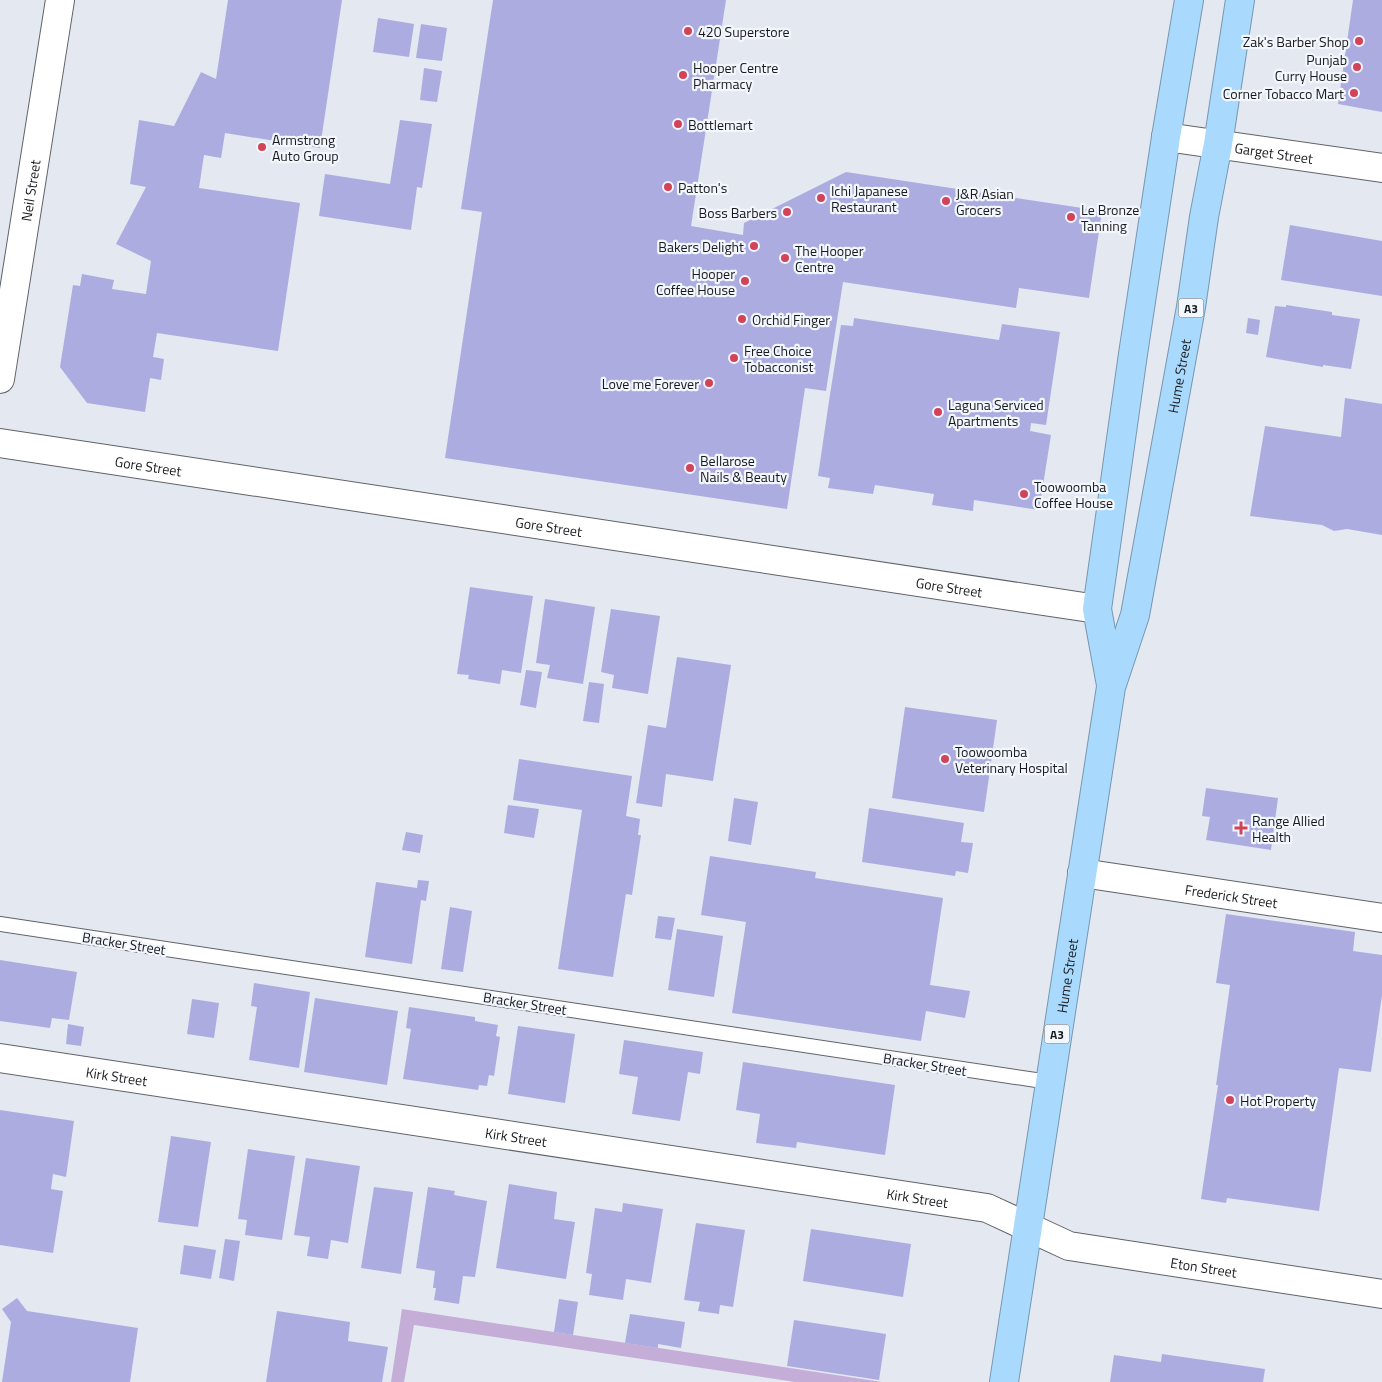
<svg xmlns="http://www.w3.org/2000/svg" width="1382" height="1382" viewBox="0 0 1382 1382" font-family="'Titillium Web',sans-serif">
  <rect width="100%" height="100%" fill="#e4e8f0"/>
  <!-- green -->
  <path fill="#c4aed8" d="M402,1309L882,1382H795L414,1325L404,1382H391Z"/>
  <!-- building -->
  <g fill="#adace1">
    <path d="M228,0H342L320,148L225,133L221,158L204,155L199,188L300,203L278,351L157,333L153,357L164,359L161,380L150,378L145,412L87,403L60,367L73,285L80,286L82,274L114,280L112,289L146,294L151,261L116,244L146,187L130,184L139,120L174,126L201,72L216,79Z"/>
    <path d="M493,0H726L691,226L743,235L744,223L846,172L1102,211L1089,298L1019,288L1016,308L843,282L826,391L805,388L787,509L445,458L482,212L461,209Z"/>
    <path d="M1353,0H1382V112L1338,104Z"/>
    <path d="M378,18L414,24L409,57L373,52Z"/>
    <path d="M421,24L447,28L442,61L416,58Z"/>
    <path d="M424,68L442,71L437,102L420,100Z"/>
    <path d="M400,120L432,124L422,188L417,187L411,230L319,216L325,174L390,184Z"/>
    <path d="M1290,225L1382,241V296L1281,280Z"/>
    <path d="M1286,305L1332,312V315L1360,319L1351,369L1323,365V367L1266,357L1275,306L1286,307Z"/>
    <path d="M854,318L999,340L1002,324L1060,332L1046,425L1031,423L1030,431L1051,435L1039,510L974,500L973,511L932,505L934,494L875,485L873,494L828,488L830,478L818,476L829,401L841,325L853,326Z"/>
    <path d="M1248,318L1260,320L1258,335L1246,333Z"/>
    <path d="M1345,398L1382,404V535L1347,529L1334,531L1322,525L1250,516L1265,426L1341,437Z"/>
    <path d="M470,587L533,596L521,673L502,670L500,684L468,679L469,675L457,674Z"/>
    <path d="M545,599L595,607L583,684L547,678L550,665L536,663Z"/>
    <path d="M611,609L660,616L648,694L612,688L614,675L601,672Z"/>
    <path d="M677,657L731,665L713,781L666,774L662,807L636,803L648,725L666,728Z"/>
    <path d="M526,670L542,672L536,708L520,705Z"/>
    <path d="M589,682L604,684L599,723L583,721Z"/>
    <path d="M905,707L997,720L984,812L892,798Z"/>
    <path d="M519,759L632,776L626,816L640,819L638,835H641L632,895L626,894L613,977L558,969L582,810L513,800Z"/>
    <path d="M1206,788L1278,798L1271,850L1206,840L1210,817L1202,816Z"/>
    <path d="M734,798L758,802L751,845L728,841Z"/>
    <path d="M508,805L539,809L534,838L504,833Z"/>
    <path d="M869,808L964,823L961,842L973,843L968,873L956,871L955,876L862,862Z"/>
    <path d="M406,832L423,835L420,853L402,850Z"/>
    <path d="M710,856L816,872L815,878L943,898L930,985L970,991L965,1018L926,1011L921,1041L732,1013L746,922L701,915Z"/>
    <path d="M418,880L429,881L426,901L421,900L412,964L365,957L376,882L417,888Z"/>
    <path d="M450,907L472,911L463,972L441,969Z"/>
    <path d="M1226,914L1355,932L1353,951L1382,955V995L1371,1072L1339,1068L1319,1211L1227,1198L1226,1203L1201,1199L1218,1085H1216L1230,985L1216,983Z"/>
    <path d="M658,916L675,918L671,940L655,938Z"/>
    <path d="M677,929L723,936L714,997L668,990Z"/>
    <path d="M0,960L77,972L69,1020L52,1018L50,1028L0,1021Z"/>
    <path d="M254,983L310,992L299,1068L249,1060L257,1007L251,1006Z"/>
    <path d="M315,998L398,1011L387,1085L304,1072Z"/>
    <path d="M192,999L219,1003L214,1038L187,1034Z"/>
    <path d="M409,1007L475,1017V1021L498,1025L496,1036L500,1037L494,1076L489,1075L487,1086L479,1085L478,1090L403,1079L411,1029L406,1028Z"/>
    <path d="M68,1024L84,1027L81,1046L66,1044Z"/>
    <path d="M518,1026L575,1034L565,1103L508,1094Z"/>
    <path d="M624,1040L703,1052L700,1074L688,1072L680,1121L632,1114L638,1077L619,1074Z"/>
    <path d="M743,1062L895,1085L885,1155L797,1142L796,1148L756,1143L760,1114L736,1110Z"/>
    <path d="M0,1110L74,1121L66,1177L53,1174L51,1189L63,1191L53,1253L0,1245Z"/>
    <path d="M171,1136L211,1142L198,1227L158,1222Z"/>
    <path d="M248,1149L295,1156L282,1240L245,1235L247,1220L238,1219Z"/>
    <path d="M306,1158L360,1166L348,1243L331,1240L328,1259L307,1256L310,1237L294,1235Z"/>
    <path d="M509,1184L557,1192L554,1219L575,1222L566,1279L496,1268Z"/>
    <path d="M374,1187L413,1192L401,1274L361,1268Z"/>
    <path d="M428,1187L455,1191L454,1195L487,1201L475,1277L463,1276L459,1304L434,1300L436,1288H433L435,1271L416,1268Z"/>
    <path d="M623,1203L663,1209L651,1283L626,1279L623,1300L589,1295L592,1274L586,1273L595,1208L622,1212Z"/>
    <path d="M696,1223L745,1230L733,1307L720,1305L719,1314L698,1311L700,1302L684,1300Z"/>
    <path d="M811,1229L911,1244L903,1297L803,1281Z"/>
    <path d="M225,1239L240,1241L234,1281L219,1278Z"/>
    <path d="M184,1245L216,1250L211,1279L180,1274Z"/>
    <path d="M17,1298L27,1311L138,1328L130,1382H2L11,1322L2,1309Z"/>
    <path d="M559,1299L578,1302L573,1335L554,1332Z"/>
    <path d="M277,1311L350,1322L348,1341L388,1347L382,1382H266Z"/>
    <path d="M630,1314L685,1322L681,1348L658,1344V1348L625,1343Z"/>
    <path d="M794,1320L886,1334L879,1380L787,1366Z"/>
    <path d="M1162,1354L1265,1369L1263,1382H1110L1114,1355L1161,1362Z"/>
  </g>
  <g fill="none" stroke-linecap="round" stroke-linejoin="round">
    <defs>
      <path id="lane" d="M0,924L1049,1082"/>
      <g id="street">
        <path id="s1" d="M1166,137L1382,168"/>
        <path id="s2" d="M0,443L1097,609"/>
        <path id="s3" d="M1082,873L1382,918"/>
        <path id="s4" d="M0,1058L987,1208L1069,1246L1382,1294"/>
      </g>
      <g id="secondary">
        <path id="s5" d="M0,379L60,0"/>
      </g>
      <g id="highway">
        <path d="M1111,685L1097,609L1133,354L1166,137L1189,0"/>
        <path id="s6" d="M1004,1382L1111,687L1135,615L1191,307L1204,217L1218,144L1240,0"/>
      </g>
    </defs>
    <!-- lane casing -->
    <use href="#lane" stroke="#5f6369" stroke-width="16"/>
    <!-- street casing -->
    <use href="#street" stroke="#5f6369" stroke-width="30"/>
    <!-- secondary casing -->
    <use href="#secondary" stroke="#5f6369" stroke-width="30"/>
    <!-- highway casing -->
    <use href="#highway" stroke="#7797af" stroke-width="30"/>
    <!-- lane -->
    <use href="#lane" stroke="#fff" stroke-width="14"/>
    <!-- street -->
    <use href="#street" stroke="#fff" stroke-width="28"/>
    <!-- secondary -->
    <use href="#secondary" stroke="#fff" stroke-width="28"/>
    <!-- highway -->
    <use href="#highway" stroke="#a9dafe" stroke-width="28"/>
  </g>
  <!-- markers -->
  <g fill="#d24259" stroke="#f2f6fd" stroke-width="2">
    <circle cx="688" cy="31" r="5"/>
    <circle cx="1359" cy="41" r="5"/>
    <circle cx="1357" cy="67" r="5"/>
    <circle cx="683" cy="75" r="5"/>
    <circle cx="1354" cy="93" r="5"/>
    <circle cx="678" cy="124" r="5"/>
    <circle cx="262" cy="147" r="5"/>
    <circle cx="668" cy="187" r="5"/>
    <circle cx="821" cy="198" r="5"/>
    <circle cx="946" cy="201" r="5"/>
    <circle cx="787" cy="212" r="5"/>
    <circle cx="1071" cy="217" r="5"/>
    <circle cx="754" cy="246" r="5"/>
    <circle cx="785" cy="258" r="5"/>
    <circle cx="745" cy="281" r="5"/>
    <circle cx="742" cy="319" r="5"/>
    <circle cx="734" cy="358" r="5"/>
    <circle cx="709" cy="383" r="5"/>
    <circle cx="938" cy="412" r="5"/>
    <circle cx="690" cy="468" r="5"/>
    <circle cx="1024" cy="494" r="5"/>
    <circle cx="945" cy="759" r="5"/>
    <path d="M1238.5 820.5h5v5h5v5h-5v5h-5v-5h-5v-5h5z"/>
    <circle cx="1230" cy="1100" r="5"/>
  </g>
  <g text-anchor="middle" dominant-baseline="central" stroke-width="4.5" stroke-linejoin="round" paint-order="stroke">
    <!-- shield labels -->
    <g fill="#f2f6fd" stroke="#5a5c60" stroke-width="1">
      <rect x="1178.5" y="298.5" width="25" height="19" rx="4"/>
      <rect x="1044.5" y="1024.5" width="25" height="19" rx="4"/>
    </g>
    <g font-size="12" font-weight="bold" fill="#191a1d">
      <text x="1191" y="308">A3</text>
      <text x="1057" y="1034">A3</text>
    </g>
    <!-- poi labels -->
    <g font-size="14" fill="#191a1d" stroke="#f2f6fd" text-anchor="start">
      <text x="698" y="31">420 Superstore</text>
      <text x="1349" y="41" text-anchor="end">Zak's Barber Shop</text>
      <text x="1347" y="59" text-anchor="end">Punjab<tspan x="1347" dy="16">Curry House</tspan></text>
      <text x="693" y="67">Hooper Centre<tspan x="693" dy="16">Pharmacy</tspan></text>
      <text x="1344" y="93" text-anchor="end">Corner Tobacco Mart</text>
      <text x="688" y="124">Bottlemart</text>
      <text x="272" y="139">Armstrong<tspan x="272" dy="16">Auto Group</tspan></text>
      <text x="678" y="187">Patton's</text>
      <text x="831" y="190">Ichi Japanese<tspan x="831" dy="16">Restaurant</tspan></text>
      <text x="956" y="193">J&amp;R Asian<tspan x="956" dy="16">Grocers</tspan></text>
      <text x="1081" y="209">Le Bronze<tspan x="1081" dy="16">Tanning</tspan></text>
      <text x="777" y="212" text-anchor="end">Boss Barbers</text>
      <text x="744" y="246" text-anchor="end">Bakers Delight</text>
      <text x="795" y="250">The Hooper<tspan x="795" dy="16">Centre</tspan></text>
      <text x="735" y="273" text-anchor="end">Hooper<tspan x="735" dy="16">Coffee House</tspan></text>
      <text x="752" y="319">Orchid Finger</text>
      <text x="744" y="350">Free Choice<tspan x="744" dy="16">Tobacconist</tspan></text>
      <text x="699" y="383" text-anchor="end">Love me Forever</text>
      <text x="948" y="404">Laguna Serviced<tspan x="948" dy="16">Apartments</tspan></text>
      <text x="700" y="460">Bellarose<tspan x="700" dy="16">Nails &amp; Beauty</tspan></text>
      <text x="1034" y="486">Toowoomba<tspan x="1034" dy="16">Coffee House</tspan></text>
      <text x="955" y="751">Toowoomba<tspan x="955" dy="16">Veterinary Hospital</tspan></text>
      <text x="1252" y="820">Range Allied<tspan x="1252" dy="16">Health</tspan></text>
      <text x="1240" y="1100">Hot Property</text>
    </g>
    <!-- street labels -->
    <g font-size="14" fill="#191a1d" stroke="#f2f6fd">
      <text stroke="none"><textPath href="#s1" startOffset="109">Garget Street</textPath></text>
      <text stroke="none"><textPath href="#s5" startOffset="191">Neil Street</textPath></text>
      <text stroke="none"><textPath href="#s6" startOffset="1022">Hume Street</textPath></text>
      <text stroke="none"><textPath href="#s2" startOffset="150">Gore Street</textPath></text>
      <text stroke="none"><textPath href="#s2" startOffset="555">Gore Street</textPath></text>
      <text stroke="none"><textPath href="#s2" startOffset="960">Gore Street</textPath></text>
      <text stroke="none"><textPath href="#s3" startOffset="151">Frederick Street</textPath></text>
      <text transform="translate(124 943) rotate(9)">Bracker Street</text>
      <text stroke="none"><textPath href="#s6" startOffset="411">Hume Street</textPath></text>
      <text transform="translate(525 1003) rotate(9)">Bracker Street</text>
      <text transform="translate(925 1064) rotate(9)">Bracker Street</text>
      <text stroke="none"><textPath href="#s4" startOffset="118">Kirk Street</textPath></text>
      <text stroke="none"><textPath href="#s4" startOffset="522">Kirk Street</textPath></text>
      <text stroke="none"><textPath href="#s4" startOffset="928">Kirk Street</textPath></text>
      <text stroke="none"><textPath href="#s4" startOffset="1225">Eton Street</textPath></text>
    </g>
  </g>
</svg>
